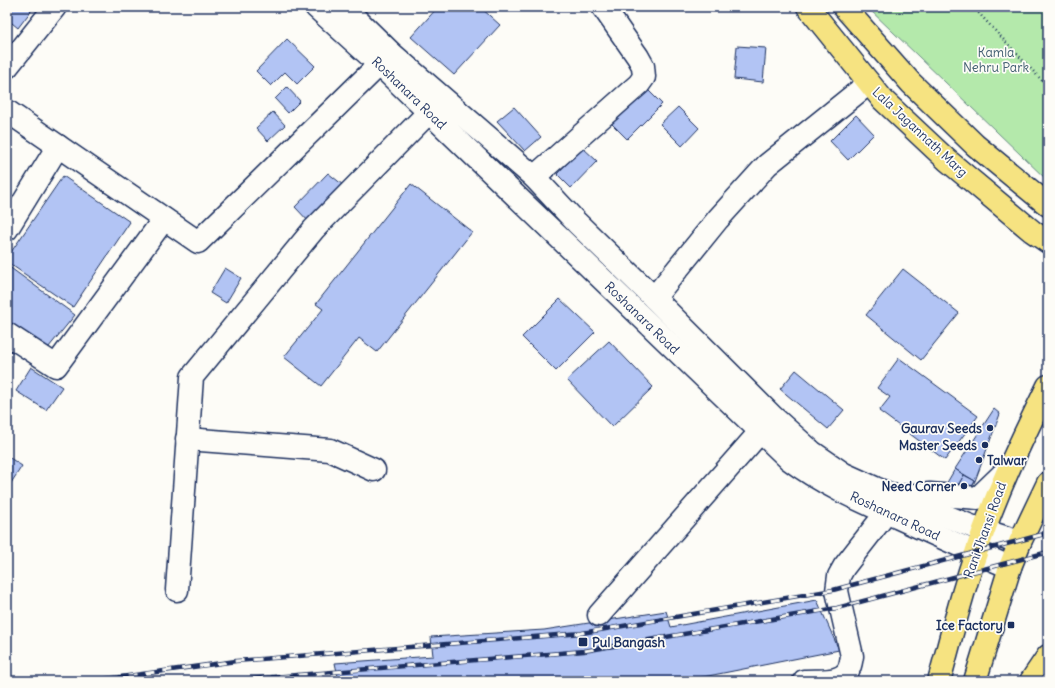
<svg xmlns="http://www.w3.org/2000/svg" width="1055" height="688" viewBox="0 0 1055 688" font-family="Delius,sans-serif">
  <rect width="100%" height="100%" fill="#fdfcf7"/>
  <filter id="ink" filterUnits="userSpaceOnUse"><feTurbulence type="fractalNoise" baseFrequency=".025" numOctaves="2"/><feDisplacementMap in="SourceGraphic" scale="8" xChannelSelector="R" yChannelSelector="G"/><feConvolveMatrix kernelMatrix="1 2 1 2 8 2 1 2 1" color-interpolation-filters="sRGB"/></filter>
  <g filter="url(#ink)">
    <!-- green -->
    <path fill="#b4e9ab" stroke="#688c84" d="M867,7H1048V181Z"/>
    <!-- building -->
    <g fill="#b2c4f4" stroke="#1b2f5e">
      <path d="M7,7H34L18,28L7,19Z"/>
      <path d="M438,7H480L500,25L454,75L411,37Z"/>
      <path d="M287,39L315,66L297,84L285,72L271,86L256,71Z"/>
      <path d="M737,46L766,48L763,82L734,79Z"/>
      <path d="M287,87L300,101L288,113L275,99Z"/>
      <path d="M646,88L662,104L627,139L611,123Z"/>
      <path d="M514,107L541,137L525,151L497,121Z"/>
      <path d="M678,107L699,128L682,146L660,124Z"/>
      <path d="M273,112L285,125L268,141L256,128Z"/>
      <path d="M856,115L874,134L848,160L830,141Z"/>
      <path d="M582,147L597,161L571,188L557,174Z"/>
      <path d="M328,173L348,189L311,224L295,207Z"/>
      <path d="M63,176L130,222L73,307L7,262V258Z"/>
      <path d="M411,184L472,232L377,352L359,338L321,386L284,357L323,309L316,304Z"/>
      <path d="M8,266L75,315L44,353L7,329Z"/>
      <path d="M225,268L241,278L226,303L210,293Z"/>
      <path d="M903,269L959,313L921,360L866,315Z"/>
      <path d="M560,299L595,332L556,371L522,337Z"/>
      <path d="M609,341L653,387L612,427L567,380Z"/>
      <path d="M899,358L978,416L945,460L879,411L890,397L877,388Z"/>
      <path d="M31,367L62,387L46,410L16,391Z"/>
      <path d="M796,370L844,410L828,429L780,389Z"/>
      <path d="M994,409L1000,414L975,481L955,469Z"/>
      <path d="M7,456L22,466L7,489Z"/>
      <path d="M955,469L964,475L956,489L945,486Z"/>
      <path d="M964,475L975,481L969,492L956,489Z"/>
      <path d="M817,600L839,650L683,681H339L335,663L433,656L431,637L544,630L666,611L671,627Z"/>
    </g>
    <g fill="none" stroke-linecap="round" stroke-linejoin="round">
      <defs>
        <g id="minor">
          <path d="M316,7L379,64L789,459C822,484 861,501 899,518C936,535 973,552 1010,567"/>
          <path d="M344,7L391,53L534,177L577,223L654,298L773,417L812,452L844,474L875,488L976,528L1020,542"/>
          <path d="M7,67L55,7"/>
          <path d="M7,111L198,242L390,54"/>
          <path d="M534,177L639,84L644,77L643,66L638,57L603,7"/>
          <path d="M7,229L58,146"/>
          <path d="M654,298L718,219L767,165L869,83"/>
          <path d="M7,334L56,366L164,219"/>
          <path d="M187,439L330,450L374,470"/>
          <path d="M903,496L930,494L978,498L1007,470"/>
          <path d="M177,590L192,377L314,229L429,112"/>
          <path d="M599,615L760,432"/>
          <path d="M804,681C816,680 836,683 845,674C850,670 851,662 852,656L837,591L839,576L844,567L886,513"/>
        </g>
        <g id="major">
          <path d="M808,7L883,100L947,160L1032,231L1048,242"/>
          <path d="M844,7L911,83L975,145L1048,205"/>
          <path d="M939,681C951,638 961,595 976,553C995,495 1021,441 1048,386"/>
          <path d="M975,681L1010,567L1020,542L1048,483"/>
          <path d="M1031,681L1048,656"/>
        </g>
      </defs>
      <!-- minor casing -->
      <use href="#minor" stroke="#1b2f5e" stroke-width="25"/>
      <!-- major casing -->
      <use href="#major" stroke="#1b2f5e" stroke-width="25"/>
      <!-- path -->
      <path stroke="#1b2f5e" stroke-width="2.5" stroke-dasharray="1 3" stroke-linecap="butt" d="M973,7L1048,87"/>
      <!-- minor -->
      <use href="#minor" stroke="#fdfcf7" stroke-width="22"/>
      <!-- major -->
      <use href="#major" stroke="#f6e381" stroke-width="22"/>
      <defs>
        <g id="rail">
          <path d="M92,681L236,661L582,633L833,590L1048,533"/>
          <path d="M226,681L584,651L837,608L1048,552"/>
        </g>
      </defs>
      <!-- rail casing -->
      <use href="#rail" stroke="#1b2f5e" stroke-width="4.5"/>
      <!-- rail -->
      <use href="#rail" stroke="#fdfcf7" stroke-width="3" stroke-dasharray="9" stroke-linecap="butt"/>
    </g>
  </g>
  <!-- markers -->
  <g fill="#1b2f5e" stroke="#fdfcf7" stroke-width="1.5">
    <circle cx="990" cy="428" r="4"/>
    <circle cx="985" cy="445" r="4"/>
    <circle cx="979" cy="460" r="4"/>
    <circle cx="964" cy="486" r="4"/>
    <rect x="1007" y="621" width="8" height="8" rx="2"/>
    <rect x="578" y="637" width="10" height="10" rx="2"/>
  </g>
  <g text-anchor="middle" dominant-baseline="central" stroke-width="3.5" stroke-linejoin="round" paint-order="stroke">
    <!-- park labels -->
    <g font-size="13" fill="#415e71" stroke="#fdfcf7">
      <text x="996" y="52">Kamla<tspan x="996" dy="15">Nehru Park</tspan></text>
    </g>
    <!-- street labels -->
    <g font-size="13" fill="#1b2f5e" stroke="#fdfcf7">
      <text transform="translate(409 93) rotate(44)">Roshanara Road</text>
      <text transform="translate(920 132) rotate(43)">Lala Jagannath Marg</text>
      <text transform="translate(642 318) rotate(44)">Roshanara Road</text>
      <text transform="translate(895 516) rotate(25)">Roshanara Road</text>
      <text transform="translate(985 530) rotate(-70)">Rani Jhansi Road</text>
    </g>
    <!-- poi labels -->
    <g font-size="13" font-weight="bold" fill="#1b2f5e" stroke="#fdfcf7" text-anchor="end">
      <text x="982" y="428">Gaurav Seeds</text>
      <text x="977" y="445">Master Seeds</text>
      <text x="987" y="460" text-anchor="start">Talwar</text>
      <text x="956" y="486">Need Corner</text>
      <text x="1003" y="625">Ice Factory</text>
      <text x="592" y="642" text-anchor="start">Pul Bangash</text>
    </g>
  </g>
  <!-- margin -->
  <rect width="1055" height="688" fill="none" stroke="#fdfcf7" stroke-width="24"/>
  <rect x="12" y="12" width="1031" height="664" fill="none" stroke="#1b2f5e" stroke-width="1.5" filter="url(#ink)"/>
</svg>
